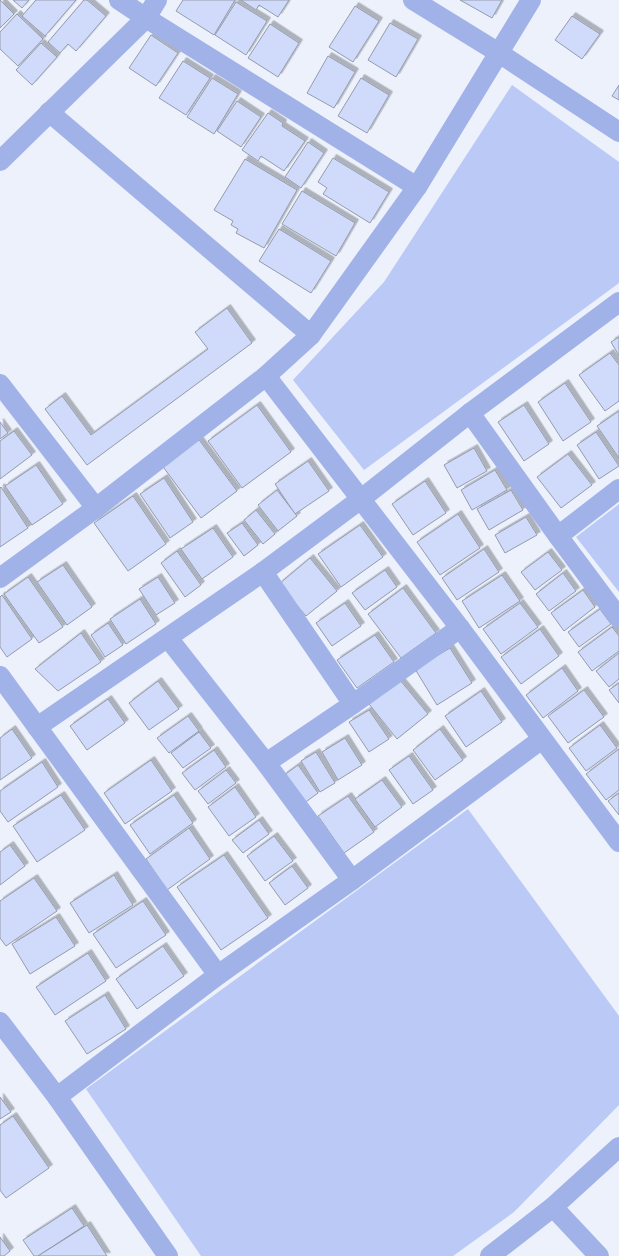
<svg xmlns="http://www.w3.org/2000/svg" width="619" height="1256" viewBox="0 0 619 1256" font-family="Helvetica,sans-serif">
  <defs>
    <filter id="shadow"><feDropShadow dx="3.5" dy="-3.5" stdDeviation="0" flood-color="#0004"/></filter>
  </defs>
  <rect width="100%" height="100%" fill="#ecf1fc"/>
  <!-- green -->
  <g fill="#bac9f5">
    <path d="M512,85L619,162V283L364,470L293,380L384,282Z"/>
    <path d="M619,504V592L576,537Z"/>
    <path d="M468,809L619,1016V1105L514,1212L453,1256H201L86,1089Z"/>
  </g>
  <!-- building -->
  <g fill="#d0dbfb" stroke="#949bac" filter="url(#shadow)">
    <path d="M0,0L14,14L0,28Z"/>
    <path d="M13,0H29L22,8Z"/>
    <path d="M36,0H76L45,36L22,16Z"/>
    <path d="M84,0H87L106,16L76,51L68,44L60,53L48,42Z"/>
    <path d="M183,0H235L214,35L176,11Z"/>
    <path d="M241,0H289L278,17L259,5L256,10Z"/>
    <path d="M460,0H502L492,18Z"/>
    <path d="M236,2L267,21L246,55L215,35Z"/>
    <path d="M355,6L379,21L353,62L329,47Z"/>
    <path d="M17,14L43,39L18,66L0,49V32Z"/>
    <path d="M572,16L600,34L582,59L555,40Z"/>
    <path d="M390,23L418,39L396,77L368,60Z"/>
    <path d="M270,24L299,43L278,77L248,58Z"/>
    <path d="M151,35L178,53L156,86L129,68Z"/>
    <path d="M41,43L57,57L32,85L16,70Z"/>
    <path d="M328,56L355,72L334,108L307,93Z"/>
    <path d="M183,61L210,78L186,115L159,98Z"/>
    <path d="M212,78L238,94L214,134L187,117Z"/>
    <path d="M361,78L389,95L367,133L338,116Z"/>
    <path d="M619,85V100L612,96Z"/>
    <path d="M237,101L261,117L241,147L217,131Z"/>
    <path d="M268,113L283,123L282,126L305,141L284,171L261,156L258,161L242,150Z"/>
    <path d="M308,142L324,153L301,188L285,177Z"/>
    <path d="M333,158L389,192L370,223L323,194L327,188L318,182Z"/>
    <path d="M245,159L297,190L264,248L236,233L238,229L231,225L233,221L214,210Z"/>
    <path d="M302,191L355,223L336,256L282,224Z"/>
    <path d="M279,229L331,261L311,293L259,261Z"/>
    <path d="M227,308L252,343L87,465L45,409L62,396L91,435L208,349L195,332Z"/>
    <path d="M619,337V356L611,342Z"/>
    <path d="M610,353L619,365V401L605,411L579,375Z"/>
    <path d="M565,383L591,422L563,441L538,402Z"/>
    <path d="M257,405L291,452L242,488L208,441Z"/>
    <path d="M524,405L549,444L524,461L498,422Z"/>
    <path d="M619,411V458L597,426Z"/>
    <path d="M0,422L8,433L0,439Z"/>
    <path d="M14,431L32,455L0,479V441Z"/>
    <path d="M596,432L619,466L599,479L577,445Z"/>
    <path d="M197,437L237,491L201,518L161,464Z"/>
    <path d="M474,448L487,471L457,488L444,465Z"/>
    <path d="M568,454L592,485L561,508L537,477Z"/>
    <path d="M308,461L329,491L295,514L275,484Z"/>
    <path d="M36,465L63,504L32,525L5,486Z"/>
    <path d="M495,470L507,490L472,510L461,490Z"/>
    <path d="M164,478L193,522L170,538L140,494Z"/>
    <path d="M425,481L446,513L413,535L392,504Z"/>
    <path d="M1,487L28,528L0,547V488Z"/>
    <path d="M277,490L297,516L278,531L258,505Z"/>
    <path d="M511,490L523,510L489,530L477,509Z"/>
    <path d="M133,496L166,544L128,571L94,523Z"/>
    <path d="M256,510L275,534L263,544L244,520Z"/>
    <path d="M458,514L480,548L440,575L417,542Z"/>
    <path d="M526,517L537,535L505,553L495,535Z"/>
    <path d="M242,523L258,545L244,556L227,533Z"/>
    <path d="M360,525L383,557L341,587L318,554Z"/>
    <path d="M213,528L233,557L202,579L181,549Z"/>
    <path d="M484,549L499,572L457,600L442,578Z"/>
    <path d="M177,551L201,585L185,597L161,563Z"/>
    <path d="M548,552L562,570L535,590L521,572Z"/>
    <path d="M310,558L337,591L306,616L279,584Z"/>
    <path d="M63,565L92,607L67,625L37,582Z"/>
    <path d="M385,570L397,587L365,610L352,593Z"/>
    <path d="M563,573L576,591L549,611L536,594Z"/>
    <path d="M502,575L520,601L479,628L462,601Z"/>
    <path d="M28,577L63,627L39,643L4,594Z"/>
    <path d="M158,577L175,603L156,615L139,589Z"/>
    <path d="M403,588L436,633L401,658L368,614Z"/>
    <path d="M583,590L595,607L564,631L551,613Z"/>
    <path d="M2,595L32,639L7,657L0,647V597Z"/>
    <path d="M140,599L156,624L126,644L110,619Z"/>
    <path d="M345,603L361,626L332,646L316,623Z"/>
    <path d="M520,603L538,627L501,654L483,629Z"/>
    <path d="M600,609L611,624L579,647L568,632Z"/>
    <path d="M108,623L123,645L105,657L91,635Z"/>
    <path d="M612,627L619,636V651L592,671L578,652Z"/>
    <path d="M540,629L559,656L521,684L501,657Z"/>
    <path d="M81,633L101,662L58,691L35,669Z"/>
    <path d="M375,635L394,662L357,688L337,660Z"/>
    <path d="M450,648L472,683L437,705L415,669Z"/>
    <path d="M619,653V679L609,687L596,671Z"/>
    <path d="M562,668L578,691L543,718L526,695Z"/>
    <path d="M400,680L428,714L397,739L369,704Z"/>
    <path d="M158,681L179,709L149,730L129,703Z"/>
    <path d="M619,683V703L609,690Z"/>
    <path d="M584,690L604,717L568,743L548,716Z"/>
    <path d="M481,691L502,722L466,747L445,716Z"/>
    <path d="M108,699L125,723L87,750L70,726Z"/>
    <path d="M369,710L389,739L369,752L349,722Z"/>
    <path d="M188,716L199,731L169,753L157,738Z"/>
    <path d="M600,725L617,748L586,771L569,748Z"/>
    <path d="M12,729L32,758L0,780V738Z"/>
    <path d="M440,729L463,760L435,780L413,750Z"/>
    <path d="M199,732L211,748L183,768L171,753Z"/>
    <path d="M345,738L362,765L338,780L322,752Z"/>
    <path d="M619,749V790L606,800L586,774Z"/>
    <path d="M214,750L226,767L195,790L182,773Z"/>
    <path d="M316,752L335,783L320,792L301,761Z"/>
    <path d="M409,756L433,790L413,804L389,770Z"/>
    <path d="M151,760L172,791L125,824L104,793Z"/>
    <path d="M42,762L58,787L8,822L0,811V791Z"/>
    <path d="M298,765L318,793L303,804L283,776Z"/>
    <path d="M226,770L236,783L208,804L198,791Z"/>
    <path d="M382,780L402,807L375,827L355,799Z"/>
    <path d="M235,787L256,817L229,836L208,807Z"/>
    <path d="M619,793V815L608,801Z"/>
    <path d="M61,795L85,830L37,862L13,826Z"/>
    <path d="M174,795L193,823L150,854L130,825Z"/>
    <path d="M348,796L374,832L344,853L318,816Z"/>
    <path d="M259,820L269,834L243,853L232,840Z"/>
    <path d="M189,828L210,859L167,890L146,859Z"/>
    <path d="M274,836L293,861L265,881L247,856Z"/>
    <path d="M10,845L25,866L0,885V852Z"/>
    <path d="M224,855L268,918L221,950L177,887Z"/>
    <path d="M292,866L308,888L285,905L269,883Z"/>
    <path d="M114,875L133,905L89,933L70,903Z"/>
    <path d="M34,878L57,911L6,946L0,938V901Z"/>
    <path d="M143,901L166,935L116,968L93,934Z"/>
    <path d="M56,917L75,946L30,974L12,944Z"/>
    <path d="M163,946L184,976L137,1009L116,979Z"/>
    <path d="M88,953L106,981L55,1015L36,987Z"/>
    <path d="M105,995L126,1029L87,1054L65,1021Z"/>
    <path d="M0,1097L11,1112L0,1119Z"/>
    <path d="M13,1116L49,1168L6,1198L0,1190V1125Z"/>
    <path d="M72,1208L84,1226L38,1256H34L23,1240Z"/>
    <path d="M87,1225L107,1256H38Z"/>
    <path d="M0,1237L10,1251L4,1256H0Z"/>
  </g>
  <g fill="none" stroke-linecap="round" stroke-linejoin="round">
    <!-- minor -->
    <g stroke="#a0b2e7" stroke-width="20">
      <path d="M119,0L146,18L417,187"/>
      <path d="M413,0L499,53L619,132"/>
      <path d="M49,112L311,335"/>
      <path d="M0,161L146,18L157,0"/>
      <path d="M266,376L460,628L619,842"/>
      <path d="M0,384L96,508"/>
      <path d="M470,413L558,536L619,618"/>
      <path d="M558,536L619,489"/>
      <path d="M263,572L353,704"/>
      <path d="M0,578L96,508L266,376L311,335L417,187L531,0"/>
      <path d="M168,638L266,763L352,880"/>
      <path d="M0,676L218,975"/>
      <path d="M37,727L263,572L361,499L470,413L619,302"/>
      <path d="M266,763L353,704L460,628"/>
      <path d="M0,1022L57,1097L168,1256"/>
      <path d="M57,1097L218,975L352,880L542,739"/>
      <path d="M553,1207L599,1256"/>
      <path d="M490,1256L553,1207L619,1147"/>
    </g>
  </g>
</svg>
